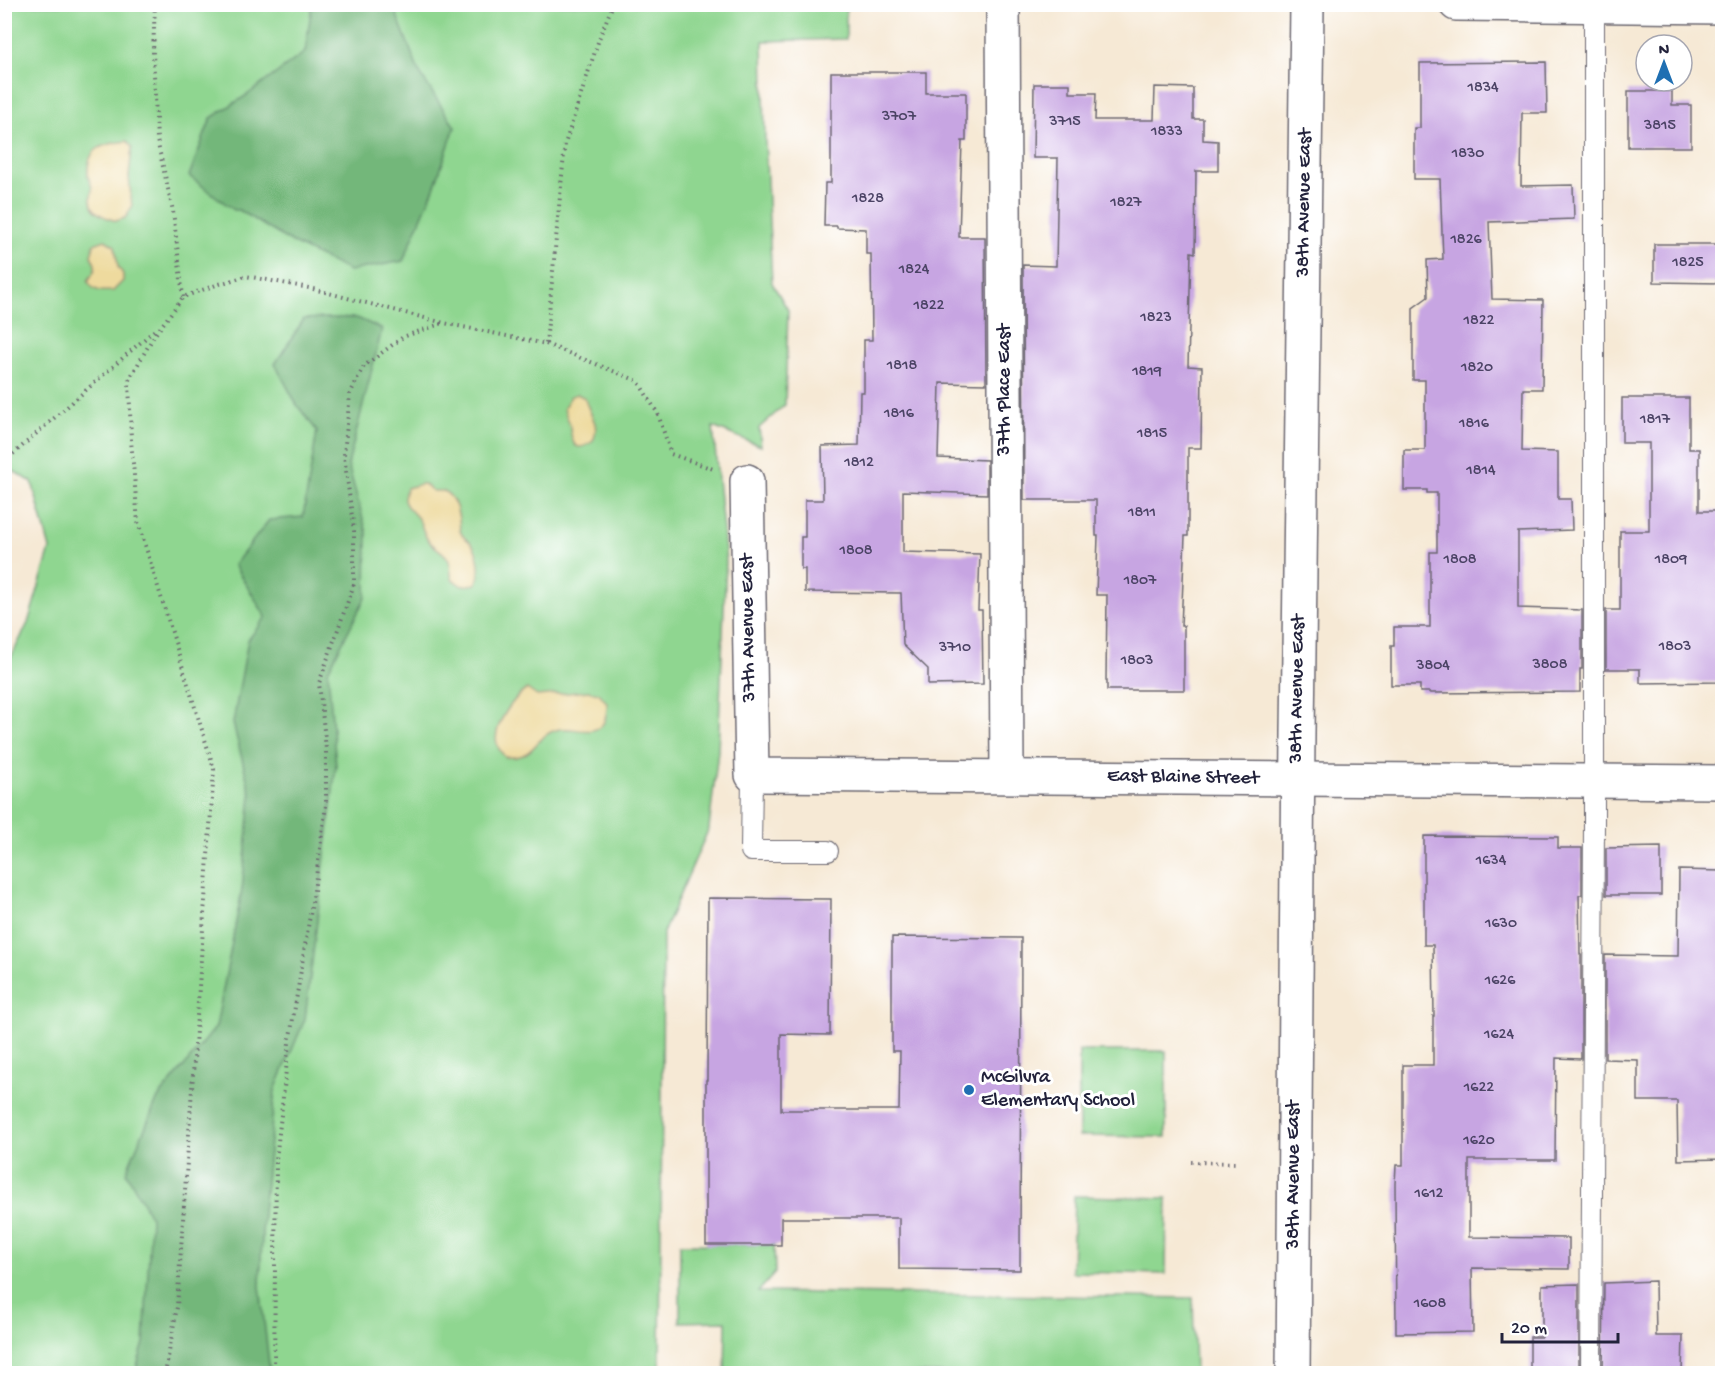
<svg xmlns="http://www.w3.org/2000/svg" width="1727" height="1378" viewBox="0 0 1727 1378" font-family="'Gochi Hand',sans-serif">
  <rect width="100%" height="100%" fill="#fff"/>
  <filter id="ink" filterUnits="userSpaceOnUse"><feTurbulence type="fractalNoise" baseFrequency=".0167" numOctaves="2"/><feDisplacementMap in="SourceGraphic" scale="12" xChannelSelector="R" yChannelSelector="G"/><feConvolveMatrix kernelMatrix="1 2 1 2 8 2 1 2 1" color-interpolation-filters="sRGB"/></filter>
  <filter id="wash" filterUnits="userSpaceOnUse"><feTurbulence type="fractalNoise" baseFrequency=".008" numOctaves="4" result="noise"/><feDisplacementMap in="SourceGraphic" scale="24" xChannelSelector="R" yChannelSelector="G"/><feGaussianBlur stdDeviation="1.35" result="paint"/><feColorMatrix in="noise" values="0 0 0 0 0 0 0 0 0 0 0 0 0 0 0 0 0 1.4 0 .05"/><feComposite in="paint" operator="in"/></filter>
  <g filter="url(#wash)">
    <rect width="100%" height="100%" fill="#f6e9d5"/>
    <!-- green -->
    <g fill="#8fd690" stroke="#587c66" stroke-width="1.5">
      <path d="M4,5H846V39L763,41L765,139L772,283L788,310L785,405L759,428L761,446L713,427L726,561L718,751L709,828L663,933L660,1373H5V669L28,623L50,549L32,482L5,466Z"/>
      <path d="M1079,1051H1166V1137L1079,1136Z"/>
      <path d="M1074,1196L1167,1198L1166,1274L1072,1272Z"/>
      <path d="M680,1244L774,1245L775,1273L758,1292L1193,1298L1195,1373H725L726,1321L680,1322Z"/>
    </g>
    <!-- forest -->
    <g fill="#73b77a" stroke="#4a6c5a" stroke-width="1.5">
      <path d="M312,5H393L419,72L455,127L434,188L403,261L349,271L291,242L239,210H234L189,176L211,118L247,95L305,52Z"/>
      <path d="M326,318H357L382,329L348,465L367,533L366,596L328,671L336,766L305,1019L275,1090L263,1212L260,1286L270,1373H135L144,1343L151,1218L126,1172L158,1098L216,1027L242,890L251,795L233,723L248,640L266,617L234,565L269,520L303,517L317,431L297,405L275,364L304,319Z"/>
    </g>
    <!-- sand -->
    <g fill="#eeda9e" stroke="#887e6c" stroke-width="1.5">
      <path d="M127,141L132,147L129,177L132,207L125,218L116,221C104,217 90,213 91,198C91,196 92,191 92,189C92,184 88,180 88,176C86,147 103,144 127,141Z"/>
      <path d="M105,240L115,246L118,267L123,274V281L113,291C103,292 93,292 88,281C94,271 99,269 91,256L94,244Z"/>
      <path d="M577,394L585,398C589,416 601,422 593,441C570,458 572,435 569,422C567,417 565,413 564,408L571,396Z"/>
      <path d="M421,484H424L433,491H444C454,497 457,508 459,519C460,524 459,529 461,533C463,538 468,539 471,543C479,552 482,573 476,584L462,586L452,579C450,573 451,566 449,561C446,552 434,548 429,541C423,534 423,527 419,520C411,508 398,505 407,488Z"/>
      <path d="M527,689L537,696L588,691L599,693L607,703C607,710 607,719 602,725C591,737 570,725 556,730C533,737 536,760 505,757C502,753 498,749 497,744C492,727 513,698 527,689Z"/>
    </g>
    <g id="blocks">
      <!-- building -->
      <g fill="#c7a5e2">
        <path d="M1546,62L1547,113H1522L1521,186L1573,185L1574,219L1489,222L1492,299L1543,300L1542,389H1523L1522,451L1558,452V499H1571L1572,530L1518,532V608L1582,610V669H1580V692L1430,693V692H1420V685H1391V646H1394V627H1430V552H1437V493H1427V490H1404V450H1425V380H1413V308L1428,297L1427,260L1443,259L1440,179H1414V128H1420V63Z"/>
        <path d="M831,72H926V93H966V141H962L959,237H985L986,384L940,383L938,458L987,460V494L903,491V552L980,554L978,610H982L983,684L928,685V669L903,645L901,593L805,592V569H801V537H805V500H823L822,446L859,445L860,392H864V340H872L871,254H866V229L837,228V226H824L825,183H831Z"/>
        <path d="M1034,84H1070V93H1096L1095,120H1154L1155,87L1193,88V119H1203V140L1218,141V171H1196L1195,253L1191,252L1188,366L1202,367L1201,448H1188V536H1185L1181,626H1184V690H1107V681H1106L1107,595H1096L1098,536H1096V500H1024L1023,265L1056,266L1058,158H1033Z"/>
        <path d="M1628,91H1672V105H1691V147H1628Z"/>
        <path d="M1654,244H1722V283L1654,282Z"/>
        <path d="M1622,398H1689V449H1699V511H1722V541H1721L1722,682L1640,683V669H1606V610H1620V531H1649V443H1622Z"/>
        <path d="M1424,836L1558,837V848H1582V895H1579L1580,954L1581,955V1059L1556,1058L1555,1160H1469V1237L1569,1238V1269L1472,1268L1473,1332L1396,1333L1395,1184L1396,1165H1403V1065H1433V1016H1434L1433,945H1424Z"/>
        <path d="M1661,847V895H1606V848Z"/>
        <path d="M1679,870L1722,871V1159L1678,1160L1677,1101H1638V1060L1605,1059V955L1678,956Z"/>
        <path d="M708,898L831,899L830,1035L781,1034V1110H899L900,1051H892V937L1021,938L1020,1270L899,1269V1218H781V1245H706V1080H707Z"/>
        <path d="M1655,1281L1656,1336H1683L1682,1374H1603L1604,1283Z"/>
        <path d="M1579,1284V1374H1530V1337H1542V1285Z"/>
      </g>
    </g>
  </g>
  <g filter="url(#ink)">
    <use href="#blocks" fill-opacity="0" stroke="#6c6871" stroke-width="1.5"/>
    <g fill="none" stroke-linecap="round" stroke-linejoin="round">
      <defs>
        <g id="service">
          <path d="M752,775L751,851H828"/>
          <path d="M1591,1374L1594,823V4"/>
        </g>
        <g id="minor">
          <path d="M1003,4L1007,776"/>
          <path d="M1456,4L1722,7"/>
          <path d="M747,481L752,775L1722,782"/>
          <path d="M1293,1374L1298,733L1307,4"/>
        </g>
      </defs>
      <!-- service casing -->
      <use href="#service" stroke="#6c6871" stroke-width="22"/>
      <!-- minor casing -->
      <use href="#minor" stroke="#6c6871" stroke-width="36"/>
      <!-- path -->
      <g stroke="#6c6871" stroke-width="4" stroke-dasharray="1.5 4.5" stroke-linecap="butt">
        <path d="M155,4L153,52L157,140L173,211L183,297"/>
        <path d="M546,344L638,381L658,414L671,454L713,469"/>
        <path d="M4,462L157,328"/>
        <path d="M1191,1162L1239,1163"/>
        <path d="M165,1374L177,1307L214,769L138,522L131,440L129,380L154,336L183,297L216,285L246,276L309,288L444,323L546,344L565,144L599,39L613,4"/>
        <path d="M274,1374L276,1160L289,1043L314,891L326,805V749L319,683L354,584V531L344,455L350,394L364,366L403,337L443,323"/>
      </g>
      <!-- service -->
      <use href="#service" stroke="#fff" stroke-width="20"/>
      <!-- minor -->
      <use href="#minor" stroke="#fff" stroke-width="33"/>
    </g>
  </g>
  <!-- markers -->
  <circle fill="#1f6fb2" stroke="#fff" stroke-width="2" cx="969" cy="1090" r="6"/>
  <g text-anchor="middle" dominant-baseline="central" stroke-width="6" stroke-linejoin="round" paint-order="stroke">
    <!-- number labels -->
    <g font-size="16" fill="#4b4365">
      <text x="1483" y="88">1834</text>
      <text x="899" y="117">3707</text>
      <text x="1065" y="122">3715</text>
      <text x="1660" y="126">3815</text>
      <text x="1167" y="132">1833</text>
      <text x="1468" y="154">1830</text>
      <text x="868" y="199">1828</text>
      <text x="1126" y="203">1827</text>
      <text x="1466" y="240">1826</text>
      <text x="1688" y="263">1825</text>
      <text x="914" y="270">1824</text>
      <text x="929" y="306">1822</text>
      <text x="1156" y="318">1823</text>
      <text x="1479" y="321">1822</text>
      <text x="902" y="366">1818</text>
      <text x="1477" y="368">1820</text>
      <text x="1147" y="372">1819</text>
      <text x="899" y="414">1816</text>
      <text x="1655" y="420">1817</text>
      <text x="1474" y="424">1816</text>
      <text x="1152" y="434">1815</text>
      <text x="859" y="463">1812</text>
      <text x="1481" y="471">1814</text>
      <text x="1142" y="513">1811</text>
      <text x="856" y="551">1808</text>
      <text x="1460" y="560">1808</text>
      <text x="1671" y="560">1809</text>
      <text x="1140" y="581">1807</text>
      <text x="1675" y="647">1803</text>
      <text x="955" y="648">3710</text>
      <text x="1137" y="661">1803</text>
      <text x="1550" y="665">3808</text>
      <text x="1433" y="666">3804</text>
      <text x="1491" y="861">1634</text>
      <text x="1501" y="924">1630</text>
      <text x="1500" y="981">1626</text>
      <text x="1499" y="1035">1624</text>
      <text x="1479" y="1088">1622</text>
      <text x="1479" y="1141">1620</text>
      <text x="1429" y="1194">1612</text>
      <text x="1430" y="1304">1608</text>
    </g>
    <!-- street labels -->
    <g font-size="20" fill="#22223b" stroke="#fff">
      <text transform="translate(1305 203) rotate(-89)">38th Avenue East</text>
      <text transform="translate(1005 390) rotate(-90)">37th Place East</text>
      <text transform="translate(749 628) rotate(-91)">37th Avenue East</text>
      <text transform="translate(1298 689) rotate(-89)">38th Avenue East</text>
      <text transform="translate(1183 778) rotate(1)">East Blaine Street</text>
      <text transform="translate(1294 1175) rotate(-90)">38th Avenue East</text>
    </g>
    <!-- poi labels -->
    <g font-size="20" fill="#22223b" stroke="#fff" text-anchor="start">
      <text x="981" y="1078">McGilvra<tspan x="981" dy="23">Elementary School</tspan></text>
    </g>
  </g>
  <!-- margin -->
  <rect width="1727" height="1378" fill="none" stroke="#fff" stroke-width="24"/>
  <!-- north arrow -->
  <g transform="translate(1664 63)"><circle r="28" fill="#ffffff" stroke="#a7a7b1" stroke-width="1.5"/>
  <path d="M0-4.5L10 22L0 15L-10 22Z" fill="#1f6fb2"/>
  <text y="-9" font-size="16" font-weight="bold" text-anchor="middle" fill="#22223b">N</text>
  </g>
  <!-- scale -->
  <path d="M1502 1333v9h116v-9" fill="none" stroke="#22223b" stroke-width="3"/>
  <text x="1511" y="1333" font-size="18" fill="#22223b" stroke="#ffffff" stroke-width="4.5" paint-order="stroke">20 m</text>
</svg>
